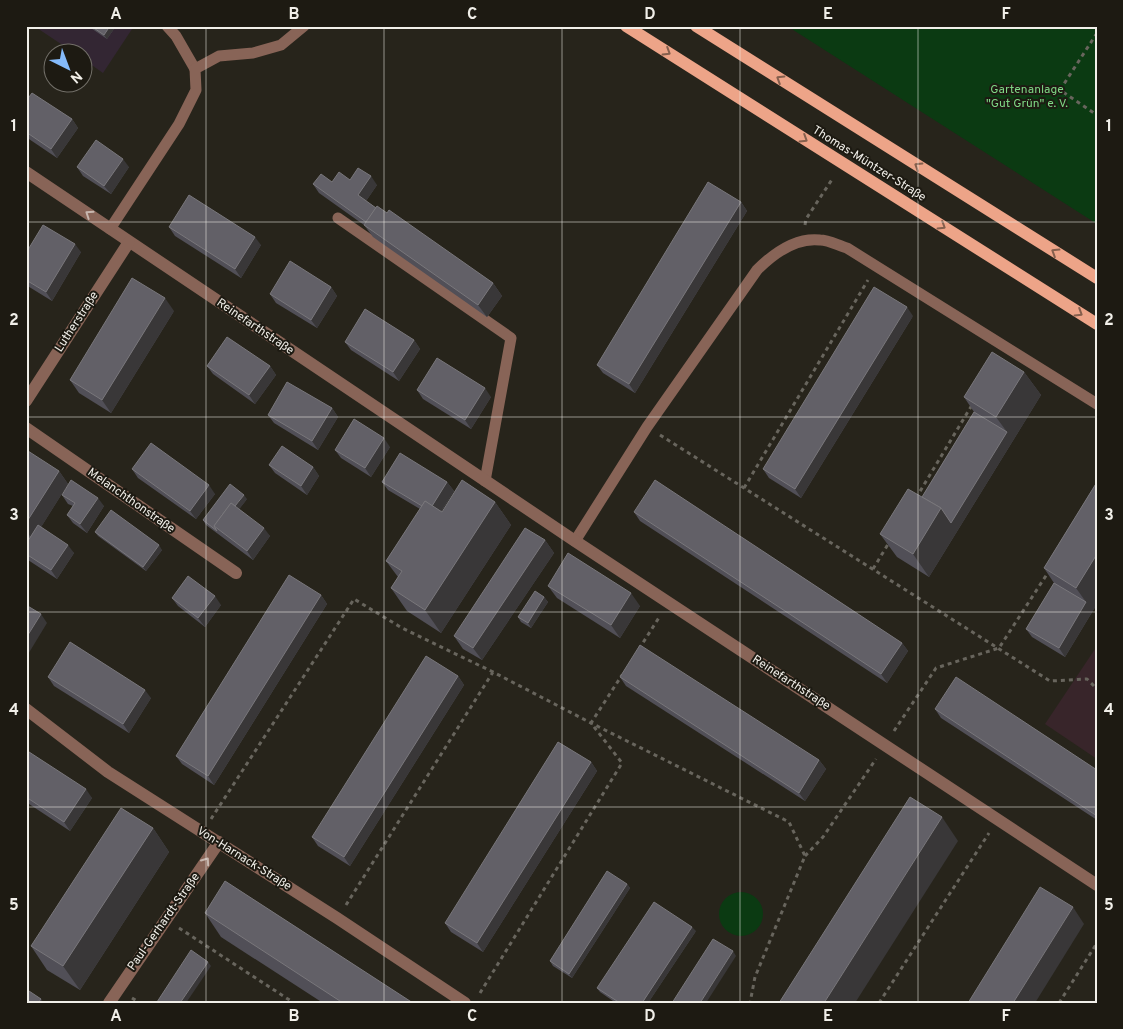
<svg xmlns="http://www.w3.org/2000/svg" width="1123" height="1029" viewBox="0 0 1123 1029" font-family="Overpass,sans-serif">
  <rect width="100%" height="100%" fill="#27241b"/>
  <!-- commercial -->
  <path fill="#38252a" d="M1097,646V759L1045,724Z"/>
  <!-- industrial -->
  <path fill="#332633" d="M34,26H134L103,73L83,59L82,52H73Z"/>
  <!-- green -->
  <g fill="#0b3a12">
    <path d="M787,26H1097V224Z"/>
    <circle cx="741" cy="914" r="22"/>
  </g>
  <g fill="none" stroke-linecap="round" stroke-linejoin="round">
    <!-- path -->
    <g stroke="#68655d" stroke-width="3" stroke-dasharray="4 4" stroke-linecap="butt">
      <path d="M1097,33L1060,90L1097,115"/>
      <path d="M805,225L806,219L833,178"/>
      <path d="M660,435L1050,681L1087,679L1097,689"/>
      <path d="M744,488L868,280"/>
      <path d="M916,498L972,405"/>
      <path d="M873,569L890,541"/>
      <path d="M639,649L660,616"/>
      <path d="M894,731L936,668L999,648L1049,571"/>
      <path d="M211,819L354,599L402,628L493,672"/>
      <path d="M805,856L823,837L876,759"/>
      <path d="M346,905L493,672L591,723L789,822L805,856L755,977L750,1003"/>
      <path d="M179,928L294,1003"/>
      <path d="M480,993L622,763L591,723L622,675"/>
      <path d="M132,998L140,1003"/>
      <path d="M879,1003L989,833"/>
      <path d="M1059,1003L1097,943"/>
    </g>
    <!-- service -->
    <g stroke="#886457" stroke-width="11">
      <path d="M167,26L176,36L195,69"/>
      <path d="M338,218L511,338L485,481"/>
      <path d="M110,229L179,124L196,90L195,69L219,56L253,53L281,45L304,26"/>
      <path d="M575,541L647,427L757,270C773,254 795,237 820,240C829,240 839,246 847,248L1097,404"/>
    </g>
    <!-- minor -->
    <g stroke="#886457" stroke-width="12">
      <path d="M26,172L575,541L1097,885"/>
      <path d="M26,401L129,242"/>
      <path d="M26,428L236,573"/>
      <path d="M26,709L108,772L337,918L465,1003"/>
      <path d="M109,1003L219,842"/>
    </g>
    <!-- primary -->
    <g stroke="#eda488" stroke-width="12">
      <path d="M626,26L1097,324"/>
      <path d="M696,26L1097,278"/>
    </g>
  </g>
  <!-- wall -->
  <g fill="#514f57">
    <path d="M88,26H116L107,39Z"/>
    <path d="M26,101L72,119L78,128L57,158L26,137Z"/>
    <path d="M77,167H129L111,194L83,176Z"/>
    <path d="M350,180L377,185L366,201L376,208L387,213L493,283L502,296L487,317L373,237L364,225L319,193L313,184Z"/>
    <path d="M741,202L747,211L635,393L603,373L597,365Z"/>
    <path d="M169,227L261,245L241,278L175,236Z"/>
    <path d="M81,252L52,301L26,285V253Z"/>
    <path d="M331,287L337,296L317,328L276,303L270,294Z"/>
    <path d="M174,311L111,413L79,393L70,380Z"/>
    <path d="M913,316L801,498L769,478L763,469Z"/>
    <path d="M414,340L420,349L399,381L351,350L345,342Z"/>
    <path d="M207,366H270L276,375L255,404L213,374Z"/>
    <path d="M1024,372L1041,395L929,577L897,557L880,534L922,497L974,412L964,397Z"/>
    <path d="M417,390L491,397L471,429L423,399Z"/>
    <path d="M332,408L338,417L318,450L274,423L268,415Z"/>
    <path d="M390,447L371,477L341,458L335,450Z"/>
    <path d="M26,455L59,471L68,484L41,527L74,553L57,579L28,560L26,558V544L30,539L26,536Z"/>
    <path d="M269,465L313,467L319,476L307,495L275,473Z"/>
    <path d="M132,469L215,494L196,519L138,478Z"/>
    <path d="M382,482H447L454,491L441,512H442L495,502L511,525L441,633L407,611L391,588L398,577L386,561L420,509L388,490Z"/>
    <path d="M1097,482V604L1065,657L1032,637L1026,629L1054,583L1044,568Z"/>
    <path d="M62,495L104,506L87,533L73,523L67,515L73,506L68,504Z"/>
    <path d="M247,499L239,509L270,536L253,560L206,525L203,520Z"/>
    <path d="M634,512L902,643L908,651L887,683L640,521Z"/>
    <path d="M95,532L162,550L146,571L98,536Z"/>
    <path d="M545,540L554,553L482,660L463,649L454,636Z"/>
    <path d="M548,586L640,606L620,638L557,598Z"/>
    <path d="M321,595L327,604L214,785L182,764L176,756Z"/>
    <path d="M544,597L548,602L531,628L521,622L518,617Z"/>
    <path d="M172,598L221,605L205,627L178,606Z"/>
    <path d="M458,676L464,685L350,866L318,846L312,837Z"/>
    <path d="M48,677L151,698L129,733L54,686Z"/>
    <path d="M620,677L819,760L826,769L805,801L626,686Z"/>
    <path d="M935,709L1097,770V820L941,718Z"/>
    <path d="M26,750L92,798L70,831L26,802Z"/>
    <path d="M591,762L597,771L483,952L451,932L445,923Z"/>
    <path d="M153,828L169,852L80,990L47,970L31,946Z"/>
    <path d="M627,884L630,888L572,978L553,966L550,961Z"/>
    <path d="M205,913L413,1003H323L221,937Z"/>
    <path d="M696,931L648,1003H616L600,992L597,988Z"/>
  </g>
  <!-- shaded-wall -->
  <g fill="#393738">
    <path d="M110,26H116L107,39L104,35Z"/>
    <path d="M72,119L78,128L57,158L51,149Z"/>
    <path d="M123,159L129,167L111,194L104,186Z"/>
    <path d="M371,176L377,185L364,204L358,195Z"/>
    <path d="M741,202L747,211L635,393L629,384Z"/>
    <path d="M255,237L261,245L241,278L235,269Z"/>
    <path d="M75,244L81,252L52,301L46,292Z"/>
    <path d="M493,283L502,296L487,317L478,305Z"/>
    <path d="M331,287L337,296L317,328L311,320Z"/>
    <path d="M165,298L174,311L111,413L102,400Z"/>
    <path d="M907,307L913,316L801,498L795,489Z"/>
    <path d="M414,340L420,349L399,381L393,372Z"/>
    <path d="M270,366L276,375L255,404L249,395Z"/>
    <path d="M1024,372L1041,395L929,577L913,554L941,508L1007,432L996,417Z"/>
    <path d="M485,388L491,397L471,429L465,420Z"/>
    <path d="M332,408L338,417L318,450L312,441Z"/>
    <path d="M384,438L390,447L371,477L365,468Z"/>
    <path d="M313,467L319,476L307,495L301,486Z"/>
    <path d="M59,471L68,484L33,540L26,531V523Z"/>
    <path d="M447,482L454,491L436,519L430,510Z"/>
    <path d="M209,485L215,494L196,519L190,511Z"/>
    <path d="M244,495L247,499L222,532L218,529Z"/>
    <path d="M98,498L104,506L87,533L80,524Z"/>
    <path d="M495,502L511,525L441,633L425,610Z"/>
    <path d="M264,528L270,536L253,560L247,551Z"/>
    <path d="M545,540L554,553L482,660L473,648Z"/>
    <path d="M68,545L74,553L57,579L51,570Z"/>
    <path d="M159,545L162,550L146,571L143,567Z"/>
    <path d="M1097,554V604L1065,657L1059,648L1086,602L1076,588Z"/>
    <path d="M631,593L640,606L620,638L611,625Z"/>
    <path d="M321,595L327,604L214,785L208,776Z"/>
    <path d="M215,596L221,605L205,627L198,618Z"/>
    <path d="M544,597L548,602L531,628L528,623Z"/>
    <path d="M41,614L47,623L27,656L26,638Z"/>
    <path d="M902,643L908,651L887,683L881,674Z"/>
    <path d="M458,676L464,685L350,866L344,857Z"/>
    <path d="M145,690L151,698L129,733L123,724Z"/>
    <path d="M819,760L826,769L805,801L799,793Z"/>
    <path d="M591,762L597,771L483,952L477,943Z"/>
    <path d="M86,789L92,798L70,831L64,822Z"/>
    <path d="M942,817L958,841L855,1003H824Z"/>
    <path d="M153,828L169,852L80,990L63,966Z"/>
    <path d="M627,884L630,888L572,978L569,974Z"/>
    <path d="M1073,907L1084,924L1035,1003H1013Z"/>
    <path d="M692,927L696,931L648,1003H642Z"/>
    <path d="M733,951L736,956L706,1003H700Z"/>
    <path d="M208,962L211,966L186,1003H180Z"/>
    <path d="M41,999L44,1003H38Z"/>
  </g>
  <!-- building -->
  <g fill="#626067" stroke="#79777b">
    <path d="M91,26H110L104,35Z"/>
    <path d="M32,93L72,119L51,149L26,132V101Z"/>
    <path d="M96,140L123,159L104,186L77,167Z"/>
    <path d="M358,168L371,176L358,195L376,208L366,222L313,184L321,174L332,182L339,172L350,180Z"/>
    <path d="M708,182L741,202L629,384L597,365Z"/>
    <path d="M189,195L255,237L235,269L169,227Z"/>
    <path d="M377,206L387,213L389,210L493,283L478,305L364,225Z"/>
    <path d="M43,225L75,244L46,292L26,280V253Z"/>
    <path d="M290,261L331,287L311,320L270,294Z"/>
    <path d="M132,278L165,298L102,400L70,380Z"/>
    <path d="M874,287L907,307L795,489L763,469Z"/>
    <path d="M365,309L414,340L393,372L345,342Z"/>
    <path d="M227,337L270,366L249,395L207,366Z"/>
    <path d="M992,352L1024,372L996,417L964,397Z"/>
    <path d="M437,358L485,388L465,420L417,390Z"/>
    <path d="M287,382L332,408L312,441L268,415Z"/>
    <path d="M974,412L1007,432L951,523L941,508L922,497Z"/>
    <path d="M354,419L384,438L365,468L335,450Z"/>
    <path d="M151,443L209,485L190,511L132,469Z"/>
    <path d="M282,446L313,467L301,486L269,465Z"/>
    <path d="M28,451L59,471L26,523V455Z"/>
    <path d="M400,453L447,482L432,506L425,501L422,506L382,482Z"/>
    <path d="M71,480L98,498L80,524L67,515L75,503L62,495Z"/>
    <path d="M462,480L495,502L425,610L391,588L402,571L386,561L425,501L442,512Z"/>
    <path d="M655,480L902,643L881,674L634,512Z"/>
    <path d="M1097,482V554L1076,588L1044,568Z"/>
    <path d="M230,484L244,495L235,506L231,503L214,526L217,531L203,520Z"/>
    <path d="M908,489L941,508L913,554L880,534Z"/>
    <path d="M231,503L264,528L247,551L214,526Z"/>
    <path d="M111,510L159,545L143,567L95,532Z"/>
    <path d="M38,525L68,545L51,570L26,554V544Z"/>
    <path d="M525,528L545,540L473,648L454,636Z"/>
    <path d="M568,553L631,593L611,625L548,586Z"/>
    <path d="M289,575L321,595L208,776L176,756Z"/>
    <path d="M188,576L215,596L198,618L172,598Z"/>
    <path d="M1054,583L1086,602L1059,648L1026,629Z"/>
    <path d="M535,591L544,597L528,623L518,617Z"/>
    <path d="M26,605L41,614L26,638Z"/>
    <path d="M70,642L145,690L123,724L48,677Z"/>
    <path d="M640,645L819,760L799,793L620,677Z"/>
    <path d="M426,656L458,676L344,857L312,837Z"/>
    <path d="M956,677L1097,770V816L935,709Z"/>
    <path d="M558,742L591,762L477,943L445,923Z"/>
    <path d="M26,750L86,789L64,822L26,797Z"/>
    <path d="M910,797L942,817L824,1003H779Z"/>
    <path d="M121,808L153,828L63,966L31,946Z"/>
    <path d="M607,871L627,884L569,974L550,961Z"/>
    <path d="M225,881L413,1003H343L205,913Z"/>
    <path d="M1040,887L1073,907L1013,1003H968Z"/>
    <path d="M654,902L692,927L642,1003H620L597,988Z"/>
    <path d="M713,939L733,951L700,1003H672Z"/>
    <path d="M191,950L208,962L180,1003H158L157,1002Z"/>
    <path d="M26,989L41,999L38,1003H26Z"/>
  </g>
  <!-- one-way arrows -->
  <defs><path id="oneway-chevron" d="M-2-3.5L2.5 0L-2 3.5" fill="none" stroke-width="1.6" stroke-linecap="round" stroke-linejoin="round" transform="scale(1.25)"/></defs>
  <g stroke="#855f4d">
    <use href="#oneway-chevron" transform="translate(667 52) rotate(32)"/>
    <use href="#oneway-chevron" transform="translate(780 79) rotate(-148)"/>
    <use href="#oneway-chevron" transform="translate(804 139) rotate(32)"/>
    <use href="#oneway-chevron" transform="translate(918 166) rotate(-148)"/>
    <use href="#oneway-chevron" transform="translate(942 226) rotate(32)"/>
    <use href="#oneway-chevron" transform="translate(1055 252) rotate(-148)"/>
    <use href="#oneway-chevron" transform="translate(1079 313) rotate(32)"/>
  </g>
  <g stroke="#c7b7af">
    <use href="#oneway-chevron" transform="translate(89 214) rotate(-146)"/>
    <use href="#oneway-chevron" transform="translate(206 861) rotate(-55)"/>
  </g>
  <!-- grid -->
  <path fill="none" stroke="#f1efe9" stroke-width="1" stroke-opacity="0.55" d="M206,26V1003M384,26V1003M562,26V1003M740,26V1003M918,26V1003M26,222H1097M26,417H1097M26,612H1097M26,807H1097"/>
  <g text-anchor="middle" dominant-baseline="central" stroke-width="4" stroke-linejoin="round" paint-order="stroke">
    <!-- park labels -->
    <g font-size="12" fill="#7fd785" stroke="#1d1a12">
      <text x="1027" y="90">Gartenanlage<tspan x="1027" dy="14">"Gut Grün" e. V.</tspan></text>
    </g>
    <!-- street labels -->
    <g font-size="12" fill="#f1efe9" stroke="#1d1a12">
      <text transform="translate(869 164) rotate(32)">Thomas-Müntzer-Straße</text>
      <text transform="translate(77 322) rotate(-57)">Lutherstraße</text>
      <text transform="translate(255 327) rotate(34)">Reinefarthstraße</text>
      <text transform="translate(131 501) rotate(35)">Melanchthonstraße</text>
      <text transform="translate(791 683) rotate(33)">Reinefarthstraße</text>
      <text transform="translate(244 859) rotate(32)">Von-Harnack-Straße</text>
      <text transform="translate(164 922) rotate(-55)">Paul-Gerhardt-Straße</text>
    </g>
  </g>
  <!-- border -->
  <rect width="1123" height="1029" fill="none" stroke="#1d1a12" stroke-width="55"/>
  <!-- north arrow -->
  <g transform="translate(68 68) rotate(138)"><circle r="24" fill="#1d1a12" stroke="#726f68"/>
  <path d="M0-4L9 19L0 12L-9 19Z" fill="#85bbfb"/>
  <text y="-8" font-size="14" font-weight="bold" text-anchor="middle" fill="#f1efe9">N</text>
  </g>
  <rect x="28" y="28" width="1068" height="974" fill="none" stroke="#f1efe9" stroke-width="2"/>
  <g font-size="16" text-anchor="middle" font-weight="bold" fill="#f1efe9">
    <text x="116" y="19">A</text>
    <text x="294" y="19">B</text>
    <text x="472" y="19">C</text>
    <text x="650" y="19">D</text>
    <text x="828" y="19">E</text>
    <text x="1006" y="19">F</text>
    <text x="14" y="131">1</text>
    <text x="1109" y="131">1</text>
    <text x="14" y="325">2</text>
    <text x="1109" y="325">2</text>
    <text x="14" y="520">3</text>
    <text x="1109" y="520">3</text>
    <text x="14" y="715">4</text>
    <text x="1109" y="715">4</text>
    <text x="14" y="910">5</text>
    <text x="1109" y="910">5</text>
    <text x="116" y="1021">A</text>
    <text x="294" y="1021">B</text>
    <text x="472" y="1021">C</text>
    <text x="650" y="1021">D</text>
    <text x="828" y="1021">E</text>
    <text x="1006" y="1021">F</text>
  </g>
</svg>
